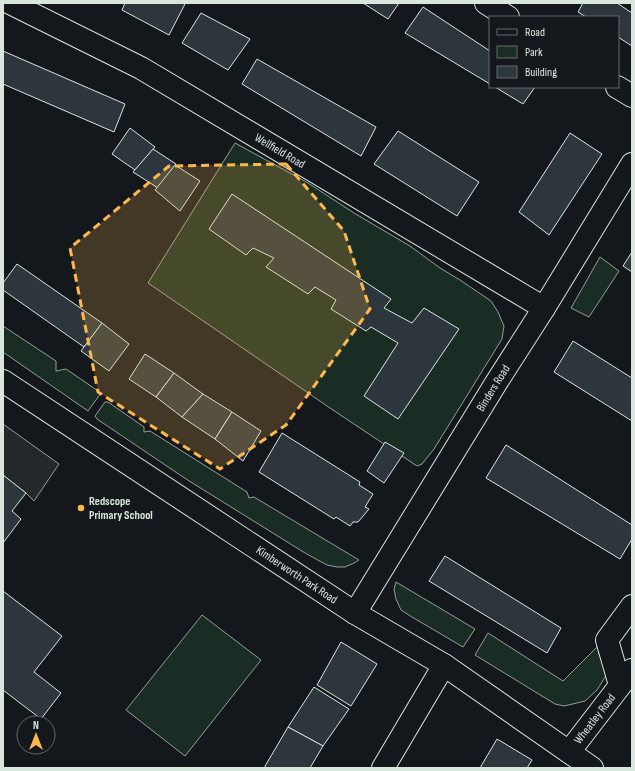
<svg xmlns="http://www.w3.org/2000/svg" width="635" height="771" viewBox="0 0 635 771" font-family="'Sofia Sans Condensed',sans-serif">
  <rect width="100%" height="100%" fill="#14181c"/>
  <!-- green -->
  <g fill="#1a2d24" stroke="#939e99">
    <path d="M235,143L308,183L354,213L410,246L440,268L460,280L491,301L498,312L504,326L502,339L434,449L422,464L417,466L330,408L148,283Z"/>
    <path d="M600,257L619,271L589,317L571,308Z"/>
    <path d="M3,326L56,361V371L66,369L101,393L88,411L3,352Z"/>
    <path d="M105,402H108L144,427V432L150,431L247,492L249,498L254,497L359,560L354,563L345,567H337L327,565L305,553L186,479L97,419L95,416Z"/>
    <path d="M396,582L475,629L463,647L412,617L401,610L396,599L394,589Z"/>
    <path d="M202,615L261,660L185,756L126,710Z"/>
    <path d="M488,633L563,681L598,646L599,654L607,669V674L597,690L585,701L564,706L555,704L475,655Z"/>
  </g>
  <!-- parking -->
  <path fill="#24282b" stroke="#939e99" d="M3,424L59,464L34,501L26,493L3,475Z"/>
  <!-- building -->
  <g fill="#2c363c" stroke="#d8e6dc">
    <path d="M125,3H184L185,4L169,35L122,10Z"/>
    <path d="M363,3H399L388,19Z"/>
    <path d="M583,3H617L632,13V46L618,37V17H586L578,12Z"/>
    <path d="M423,7L490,51V84L405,33Z"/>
    <path d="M201,13L250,39L228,70L182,43Z"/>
    <path d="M3,51L125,104L114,132L3,84Z"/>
    <path d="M257,59L376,127L361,156L242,84Z"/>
    <path d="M495,87H535L523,104Z"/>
    <path d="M130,128L155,147L135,170L112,154Z"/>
    <path d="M398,131L479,182L457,216L374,164Z"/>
    <path d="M570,133L602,154L549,235L519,212Z"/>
    <path d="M153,149L176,164L158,188L133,172Z"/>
    <path d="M175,165L200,181L180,211L155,190Z"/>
    <path d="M232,194L391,299L384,308L412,323L424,308L459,329L398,419L364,396L398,343L371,327L366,331L331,309L336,300L315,287L308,294L266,267L274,258L253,248L246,255L209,229Z"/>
    <path d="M632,252V272L623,266Z"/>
    <path d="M17,264L102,323L84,347L3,290V283Z"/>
    <path d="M102,323L129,344L109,371L81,351Z"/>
    <path d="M573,341L632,378V421L554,372Z"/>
    <path d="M145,354L174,373L156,397L129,379Z"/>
    <path d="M174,373L203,394L182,417L156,397Z"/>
    <path d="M203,394L232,412L215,439L182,417Z"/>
    <path d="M232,412L261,431L243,461L215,439Z"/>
    <path d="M282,433L360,482L359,485L373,494L365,507L369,509L358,522H353L350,526L336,517L334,519L259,472Z"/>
    <path d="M385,442L404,453L384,483L367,471Z"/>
    <path d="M506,445L632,525V539L620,559L486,478Z"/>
    <path d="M3,475L26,493L12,511L21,519L3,543Z"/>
    <path d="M445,556L561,628L547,653L429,581Z"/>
    <path d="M3,591L62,636L34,672L61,693L41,719L3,690Z"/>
    <path d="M341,642L377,664L351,706L317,685Z"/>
    <path d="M314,687L349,709L323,746L288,727Z"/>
    <path d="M288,727L323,746L310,768H264Z"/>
    <path d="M497,739L532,760L527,768H480Z"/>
  </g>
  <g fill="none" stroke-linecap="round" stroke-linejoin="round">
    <defs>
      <g id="minor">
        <path id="s1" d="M10,3L141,68L544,308"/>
        <path d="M486,3L508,17"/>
        <path d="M617,87L632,96"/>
        <path id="s2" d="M3,381L355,613L444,665L592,768"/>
        <path id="s3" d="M355,613L496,383L544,308L632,164"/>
        <path d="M620,685L607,640L632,606"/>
        <path id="s4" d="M569,752L632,670"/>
        <path d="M383,768L444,665"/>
      </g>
    </defs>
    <!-- minor casing -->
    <use href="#minor" stroke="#d8e6dc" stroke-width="24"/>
    <!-- minor -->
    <use href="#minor" stroke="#14181c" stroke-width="22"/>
  </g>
  <!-- marked area -->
  <path fill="#ffb74d" fill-opacity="0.2" stroke="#ffb74d" stroke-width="3" stroke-dasharray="8 5" stroke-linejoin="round" d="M286,164L344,231L370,309L286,425L220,469L98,392L70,248L169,166Z"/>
  <!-- markers -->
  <circle fill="#ffb74d" stroke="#14181c" stroke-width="1.5" cx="81" cy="508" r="4"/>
  <g text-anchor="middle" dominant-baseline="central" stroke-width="3" stroke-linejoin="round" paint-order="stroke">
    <!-- street labels -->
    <g font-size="12" fill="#d8e6dc" stroke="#14181c">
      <text stroke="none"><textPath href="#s1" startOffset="308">Wellfield Road</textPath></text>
      <text stroke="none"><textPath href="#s3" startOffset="264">Binders Road</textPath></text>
      <text stroke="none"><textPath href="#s2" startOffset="352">Kimberworth Park Road</textPath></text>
      <text stroke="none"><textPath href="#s4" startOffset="42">Wheatley Road</textPath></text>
    </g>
    <!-- poi labels -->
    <g font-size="12" font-weight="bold" fill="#d8e6dc" stroke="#14181c" text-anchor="start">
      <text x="89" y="501">Redscope<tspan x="89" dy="14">Primary School</tspan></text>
    </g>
  </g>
  <!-- border -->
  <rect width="635" height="771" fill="none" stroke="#d8e6dc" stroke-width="8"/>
  <!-- legend -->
  <rect x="489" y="16" width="130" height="72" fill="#14181c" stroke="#626a69"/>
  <rect x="497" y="29" width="20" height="6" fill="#14181c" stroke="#626a69"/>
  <text x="525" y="36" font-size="12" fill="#d8e6dc">Road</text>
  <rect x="497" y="46" width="20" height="12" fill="#1a2d24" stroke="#626a69"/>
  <text x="525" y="56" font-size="12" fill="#d8e6dc">Park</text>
  <rect x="497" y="66" width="20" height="12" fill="#2c363c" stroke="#626a69"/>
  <text x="525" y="76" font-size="12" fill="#d8e6dc">Building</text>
  <!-- north arrow -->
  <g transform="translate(36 735)"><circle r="19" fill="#14181c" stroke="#626a69"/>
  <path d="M0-3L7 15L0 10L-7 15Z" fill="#ffb74d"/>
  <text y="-6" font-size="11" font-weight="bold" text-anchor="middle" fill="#d8e6dc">N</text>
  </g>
</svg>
